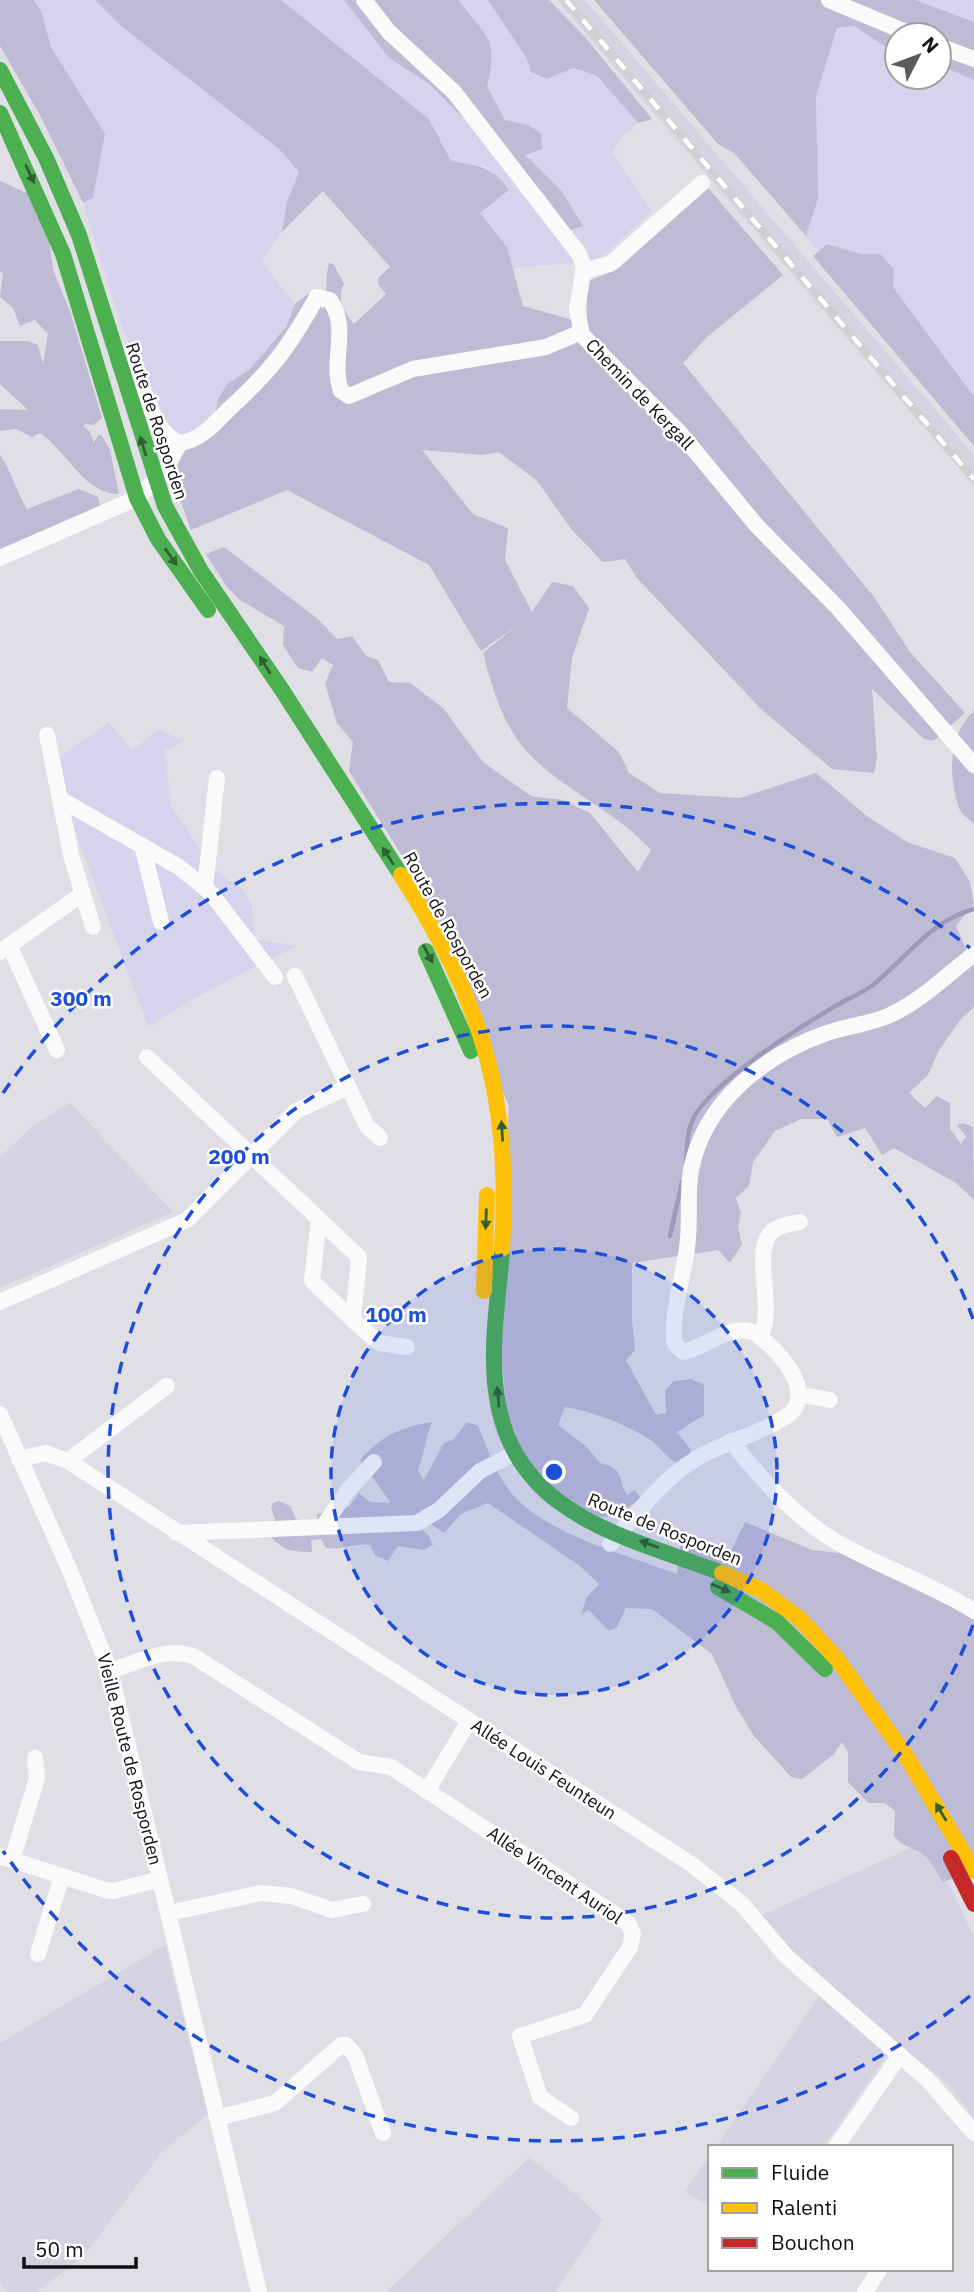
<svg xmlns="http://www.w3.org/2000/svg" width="974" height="2292" viewBox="0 0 974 2292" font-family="'IBM Plex Sans',sans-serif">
  <rect width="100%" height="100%" fill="#e0dfe6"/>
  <!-- built -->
  <g fill="#d5d3e1">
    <path d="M557,0H585L974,455V486Z"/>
    <path d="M70,1103L173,1212L0,1288V1157L35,1124Z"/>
    <path d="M928,1840L974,1937V2118L950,2086L896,2042L823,2147H716L826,1986L799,1959L762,1915Z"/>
    <path d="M165,1945L208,2114L161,2153L84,2256L37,2292H7L0,2283V2043Z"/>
    <path d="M710,2155V2207L685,2191Z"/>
    <path d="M529,2158L568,2187L603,2220L555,2292H386Z"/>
  </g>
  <!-- green -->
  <g fill="#d6d3ed">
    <path d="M34,0H95L121,26L279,149L299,173L287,202L282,232L261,261L295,304C286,329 269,354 248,371C242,375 235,378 230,383C210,400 224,440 171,434C129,363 108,281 83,203L93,198L105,134L51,47L41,11Z"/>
    <path d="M281,0H344L389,58L428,83L533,188L543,193L570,230L582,225L524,155L528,125L505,120L487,86C499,37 487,38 458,0H488L526,57L531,72L547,79L573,68L597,76L638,123L619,140L612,153L652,211L597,261L511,268L507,247L480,213L509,191L487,167L451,161L429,119Z"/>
    <path d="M915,0H974V22L970,21Z"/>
    <path d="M854,26L897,54V77H939V65L974,80V397L893,287V269L880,254H861L827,244L819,251L806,236L818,199L816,96L837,28Z"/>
    <path d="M109,722L132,751L159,729L182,741L165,751L171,805L214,870L244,890L252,905L254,939L296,946L193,999L148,1027L50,764Z"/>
  </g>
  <!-- forest -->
  <g fill="#bebbd5">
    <path d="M0,0H34L41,11L51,47L105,134L93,198L83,203L41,117L0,46Z"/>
    <path d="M95,0H281L429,119L451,161C477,165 494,167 509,190L480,213L507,247L523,306L587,324V282L618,269L708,188L783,275L707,337L683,363L874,597L910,652L965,713L933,741L924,739L872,689L877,757L874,773L832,769L762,710L636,577L625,559L603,562L572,530L537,481L499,452L483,455L422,450L473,514L508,528L505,560L532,612L552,582L573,586L589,608L572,658L567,708L619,752L629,773L660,793L740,798L816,773L867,816L907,842L955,858L970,882L974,904L956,926L968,953L974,950V1007L961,1019L938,1052L928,1075L909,1093L925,1108L937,1096L950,1103V1129L961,1144L966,1136L957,1125L963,1123L973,1127L974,1200L956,1183L894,1148L882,1155L865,1128L837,1137L827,1119H801L775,1131L753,1162L749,1186L736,1198L741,1213L738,1227L742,1244L730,1263L718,1250L632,1263V1321L635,1350L626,1360L656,1415L666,1413L665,1390L674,1381L691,1379L704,1385V1415L677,1432L691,1450L685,1465C667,1463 661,1445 646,1437C618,1421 596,1413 565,1407L558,1425L587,1447L600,1463C626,1469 616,1477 627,1495L635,1490L641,1499L611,1517H600L552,1491L526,1462L506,1408L500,1336L509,1106L411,870L349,771L353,742L337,723L325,683L333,665L322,658L312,672L298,668L283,645L284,626L240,600L227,587L206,554L224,547L318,619L337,639L352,636L366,656L378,660L389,682L410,683L443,708L483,762L531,796L562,800L590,813L638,872L651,850C618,813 569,793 533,758C505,732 492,689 483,653L515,627L481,651L429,565L287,490L191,530L171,473L197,431L215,417L218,399L227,384L249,370L286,327L295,304L308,294L323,309C328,292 325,279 329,262L334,265L344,284C336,300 344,311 354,324L386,294L378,284L379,277L390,267L323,191L282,232L287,202L299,172L279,149L121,26Z"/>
    <path d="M344,0H458C487,38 499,37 487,86L505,120L528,125L541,133L542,149L525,155L561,190L583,226L570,230L543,193L533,188L428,83L389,58Z"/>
    <path d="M488,0H549L585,37L652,119L638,123L597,76L573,68L547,79L531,72L526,57Z"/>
    <path d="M594,0H915L974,22V80L939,65V35H897V54L854,26L837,28L816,96L818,199L806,236L734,153L718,144Z"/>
    <path d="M0,181L29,194L49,239L53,270L70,311L102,418L93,425L86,424L83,426L90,432L94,443L98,435L102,436L110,450L119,494C85,495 66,450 40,433L32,437L16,429L0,431V409L28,410L0,384V341H28L38,345L43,364L48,334L35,320L20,326L13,308L0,297L3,273L0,272Z"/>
    <path d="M827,244L861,254H880L894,269L893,287L974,397V446L813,256Z"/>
    <path d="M0,455C12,472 16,491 27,509L79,489L98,497L101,509L0,553Z"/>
    <path d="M974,711V824C969,819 961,814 959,808C948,776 948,734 974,711Z"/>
    <path d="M432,1422C425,1439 424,1454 418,1471L424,1480L444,1443L453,1440L467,1422L478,1426C488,1449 496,1475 512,1494C548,1535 627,1555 677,1574L682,1528L694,1542L729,1555L745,1522L812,1550L840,1553L968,1615L974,1621V1871L943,1882C936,1872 929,1856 918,1851C905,1845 904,1847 894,1836L895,1811L885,1803H868L848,1782V1752L842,1742L833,1755L802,1779L791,1777L754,1736L735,1705L712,1654L652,1609L626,1608L617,1627L609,1631L589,1610L581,1614L587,1597L599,1584L580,1566L488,1503L461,1514L444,1533L432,1525L428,1512L409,1517L429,1536L433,1545L423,1550L398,1546L388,1561L375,1555L370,1545C353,1542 342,1551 326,1548L321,1539L311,1540L312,1552C293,1552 284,1551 271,1537L275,1519L271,1509L273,1503L279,1501L290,1506L299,1524L318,1525L317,1514L349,1507L359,1493L370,1502L391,1503L360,1460C381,1436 401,1427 432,1422Z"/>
  </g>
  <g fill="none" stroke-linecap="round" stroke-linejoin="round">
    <!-- stream -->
    <g stroke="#9e99b7" stroke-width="4.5">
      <path d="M686,1163C687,1146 687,1126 697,1112C724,1075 792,1032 832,1008C845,1000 861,994 873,985C906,958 932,920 974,909"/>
      <path d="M670,1236L682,1182"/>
    </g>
    <!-- street -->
    <g stroke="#fafafb" stroke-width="16">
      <path d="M364,0L389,32L454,92L579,254L584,267L577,309L582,335L681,434L757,526L838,608L974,765"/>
      <path d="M829,0L913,35"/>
      <path d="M939,46L974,59"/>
      <path d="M583,271L610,264L702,183"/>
      <path d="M115,351C147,357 141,428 180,443C201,440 214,424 228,410C271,371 289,347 317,297L330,300C350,328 330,361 341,391L349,396L413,369L546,347L581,332"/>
      <path d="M0,558L137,498L164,472L180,443"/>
      <path d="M47,735L71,855L93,927"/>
      <path d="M60,799L179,867L211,893L275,977"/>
      <path d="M142,845L161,922"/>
      <path d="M205,888L217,778"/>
      <path d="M9,945L57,1050"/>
      <path d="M0,952L82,894"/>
      <path d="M295,976L367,1126L380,1138"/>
      <path d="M147,1057L359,1257L353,1320L379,1343L407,1347"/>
      <path d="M319,1219L312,1281L353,1320"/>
      <path d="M0,1302L187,1220L296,1111L348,1087"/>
      <path d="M760,1337C777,1309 749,1248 774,1230C781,1225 791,1224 800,1222"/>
      <path d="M798,1394L830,1400"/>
      <path d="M0,1414L70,1571L110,1671L259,2292"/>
      <path d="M731,1441C759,1477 795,1517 835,1541C880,1567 930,1583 974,1611"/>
      <path d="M19,1459L46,1453L68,1461L691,1864L742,1904L787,1957L928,2080L974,2133"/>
      <path d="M68,1461L167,1386"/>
      <path d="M324,1525L348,1490L374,1462"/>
      <path d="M176,1533L417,1523L439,1510L480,1471L513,1454"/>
      <path d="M610,1544C637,1515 660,1481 694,1460C723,1442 759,1435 787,1416C820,1392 775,1348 755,1333C731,1322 706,1348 683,1352L675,1344C669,1320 686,1268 688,1239C690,1217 687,1192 691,1170C704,1102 764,1055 827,1033C847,1026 869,1024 888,1016C920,1002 947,975 974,954"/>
      <path d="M110,1671C137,1662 168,1646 195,1657L359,1762L391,1767L628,1923L633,1934L630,1947L585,2015L520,2036L540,2097L571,2118"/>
      <path d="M427,1791L469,1721"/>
      <path d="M0,1856L105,1890L114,1891L160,1879"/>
      <path d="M12,1860L37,1778L35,1758"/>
      <path d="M169,1913L261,1893L291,1896L332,1910L363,1904"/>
      <path d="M38,1954L62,1876"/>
      <path d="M217,2118L275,2103L341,2045H346L355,2055L383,2133"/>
      <path d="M836,2147L900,2055"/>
      <path d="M865,2292L880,2269"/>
    </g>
    <!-- fast -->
    <g stroke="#4caf50" stroke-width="16">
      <path d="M0,70L46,158L79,235L165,506L201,571L282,690L401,875"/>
      <path d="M0,113L63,254L137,498L158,539L208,610"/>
      <path d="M426,951L471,1051"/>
      <path d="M502,1249C499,1293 491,1338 495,1382C506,1513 618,1534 722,1573"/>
      <path d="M718,1587L777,1622L825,1669"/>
    </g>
    <!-- slow -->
    <g stroke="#ffc107" stroke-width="16">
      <path d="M401,875C483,1006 511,1093 502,1249"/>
      <path d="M484,1291L487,1195"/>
      <path d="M722,1573L761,1590L800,1619L837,1659L908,1759L974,1871"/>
    </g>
    <!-- jam -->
    <path stroke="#c62828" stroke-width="16" d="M951,1858L974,1904"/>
    <defs>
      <path id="rail" d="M566,0L974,479"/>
    </defs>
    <!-- rail casing -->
    <use href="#rail" stroke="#d0d0d2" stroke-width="7"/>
    <!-- rail -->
    <use href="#rail" stroke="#fff" stroke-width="4.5" stroke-dasharray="13" stroke-linecap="butt"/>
  </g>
  <!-- one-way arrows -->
  <defs><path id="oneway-solid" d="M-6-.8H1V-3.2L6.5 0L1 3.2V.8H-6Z" transform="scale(1.75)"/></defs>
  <g fill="#2e6032">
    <use href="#oneway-solid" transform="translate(30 174) rotate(65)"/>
    <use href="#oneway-solid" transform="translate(143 446) rotate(-107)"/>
    <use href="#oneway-solid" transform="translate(171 557) rotate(55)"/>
    <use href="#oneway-solid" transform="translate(265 665) rotate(-122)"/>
    <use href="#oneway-solid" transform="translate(388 856) rotate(-123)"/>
    <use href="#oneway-solid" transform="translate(428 954) rotate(62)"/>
    <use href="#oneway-solid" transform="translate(502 1131) rotate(-94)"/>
    <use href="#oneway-solid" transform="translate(486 1219) rotate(92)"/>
    <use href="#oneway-solid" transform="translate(498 1397) rotate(-95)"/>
    <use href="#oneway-solid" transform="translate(649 1544) rotate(-160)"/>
    <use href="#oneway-solid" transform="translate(721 1588) rotate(23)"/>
    <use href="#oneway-solid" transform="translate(941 1812) rotate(-121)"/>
  </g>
  <!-- distance rings -->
  <circle cx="554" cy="1472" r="223" fill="#1d4ed8" fill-opacity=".12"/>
  <g fill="none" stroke="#1d4ed8" stroke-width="3.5" stroke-dasharray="12 9">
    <circle cx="554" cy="1472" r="223"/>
    <path d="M973 1625A446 446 0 1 1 973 1319"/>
    <path d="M970 1996A669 669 0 0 1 3 1851M3 1093A669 669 0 0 1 970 948"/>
  </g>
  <g text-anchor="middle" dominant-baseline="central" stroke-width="5" stroke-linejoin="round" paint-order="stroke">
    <!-- street labels -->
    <g font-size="18" fill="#111115" stroke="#fff">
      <text transform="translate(640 394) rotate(46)">Chemin de Kergall</text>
      <text transform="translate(157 421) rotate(72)">Route de Rosporden</text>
      <text transform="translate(448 925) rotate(61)">Route de Rosporden</text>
      <text transform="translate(665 1529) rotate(22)">Route de Rosporden</text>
      <text transform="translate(130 1759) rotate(76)">Vieille Route de Rosporden</text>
      <text transform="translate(544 1769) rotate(33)">Allée Louis Feunteun</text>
      <text transform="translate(555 1875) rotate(34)">Allée Vincent Auriol</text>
    </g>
  </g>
  <circle cx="554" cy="1472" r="10" fill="#1d4ed8" stroke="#fff" stroke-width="3.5"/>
  <g font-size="21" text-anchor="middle" font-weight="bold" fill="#1d4ed8" stroke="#fff" stroke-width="5" stroke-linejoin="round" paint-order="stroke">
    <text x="81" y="1006">300 m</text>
    <text x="239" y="1164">200 m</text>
    <text x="396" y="1322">100 m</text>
  </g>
  <!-- legend -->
  <rect x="708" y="2145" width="245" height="126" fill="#ffffff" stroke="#a0a0a1" stroke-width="2"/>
  <rect x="722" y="2168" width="35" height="10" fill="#4caf50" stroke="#a0a0a1" stroke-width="2"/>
  <text x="771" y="2180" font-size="21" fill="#111115">Fluide</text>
  <rect x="722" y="2203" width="35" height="10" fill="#ffc107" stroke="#a0a0a1" stroke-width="2"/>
  <text x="771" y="2215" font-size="21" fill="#111115">Ralenti</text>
  <rect x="722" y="2238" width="35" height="10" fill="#c62828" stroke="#a0a0a1" stroke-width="2"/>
  <text x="771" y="2250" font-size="21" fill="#111115">Bouchon</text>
  <!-- north arrow -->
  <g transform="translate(918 56) rotate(48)"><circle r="33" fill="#ffffff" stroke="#a0a0a1" stroke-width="2"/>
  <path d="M0-5L12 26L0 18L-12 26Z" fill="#59595e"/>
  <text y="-10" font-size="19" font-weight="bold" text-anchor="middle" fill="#111115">N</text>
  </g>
  <!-- scale -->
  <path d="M24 2257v10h112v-10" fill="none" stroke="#111115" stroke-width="3.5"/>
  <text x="35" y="2257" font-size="21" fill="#111115" stroke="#ffffff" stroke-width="5" paint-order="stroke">50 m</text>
</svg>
